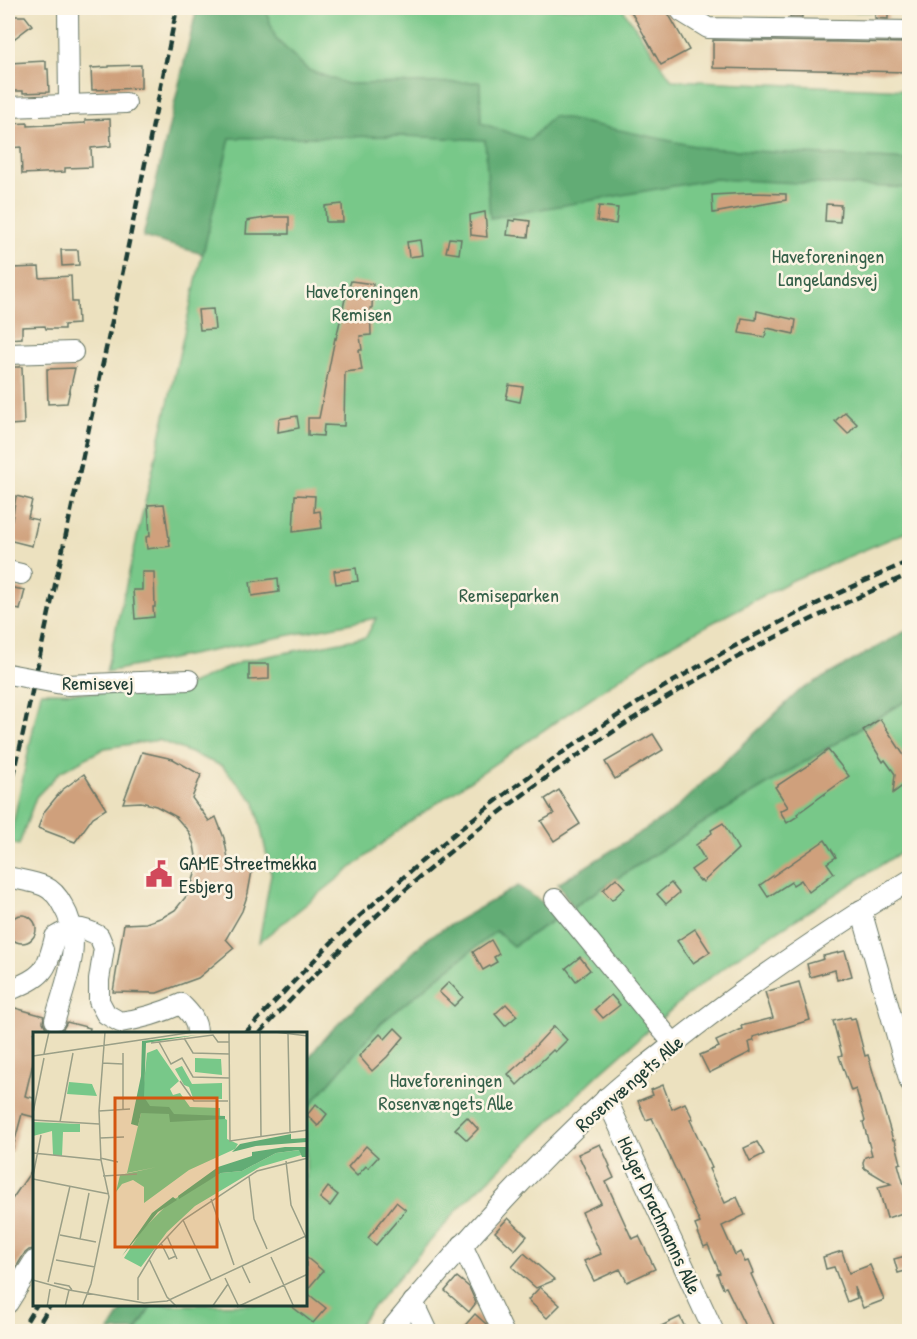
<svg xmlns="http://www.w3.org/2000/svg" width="917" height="1339" viewBox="0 0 917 1339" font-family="'Patrick Hand',sans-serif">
  <rect width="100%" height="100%" fill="#fcf5e5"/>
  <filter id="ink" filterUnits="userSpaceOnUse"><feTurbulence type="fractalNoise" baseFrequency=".0167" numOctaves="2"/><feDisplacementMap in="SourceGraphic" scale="12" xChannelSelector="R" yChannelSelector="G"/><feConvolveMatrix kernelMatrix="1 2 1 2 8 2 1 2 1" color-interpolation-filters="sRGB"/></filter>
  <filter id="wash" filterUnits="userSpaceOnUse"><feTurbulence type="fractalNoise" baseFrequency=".008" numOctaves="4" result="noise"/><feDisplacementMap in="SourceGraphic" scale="24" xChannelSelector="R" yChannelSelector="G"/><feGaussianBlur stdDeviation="1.35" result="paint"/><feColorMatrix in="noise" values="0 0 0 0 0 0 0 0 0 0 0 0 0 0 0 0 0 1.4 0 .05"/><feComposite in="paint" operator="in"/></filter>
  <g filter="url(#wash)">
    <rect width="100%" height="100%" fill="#ece1bf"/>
    <!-- green -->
    <g fill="#78c889" stroke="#4c825e" stroke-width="1.5">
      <path d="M243,8H622L672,80L909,90V531L793,580L661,650L405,825L259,942L271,874L255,802L222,766L159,740L105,748L60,772L36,797L19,845L9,843L41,692L115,693L184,687L243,661L366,637L376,618L106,672L229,138Z"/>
      <path d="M704,8H909L910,12L717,10Z"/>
      <path d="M909,699V847L737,957L689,994L600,1073L459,1208L366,1315L355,1331L136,1332L152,1305L306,1304V1110L381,1023L496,931L513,946L695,828Z"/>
    </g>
    <!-- forest -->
    <g fill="#62ac75" stroke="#407454" stroke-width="1.5">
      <path d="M197,8H265L276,39L308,70L347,84L480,82L481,123L530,140L553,116L704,148L909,160V188L714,179L490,218L485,140L404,136L230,138L203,254L143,237Z"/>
      <path d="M909,629V699L695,828L573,907L558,884L670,814L799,691Z"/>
      <path d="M518,886L545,904L557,918L513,946L496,931L381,1023L306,1110V1061L327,1035L429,937Z"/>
      <path d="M126,1304L152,1305L136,1331H109Z"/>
    </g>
    <g id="blocks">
      <!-- building -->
      <g fill="#cfa07c">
        <path d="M629,8H665L689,50L661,65Z"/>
        <rect x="790" y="8" width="12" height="9"/>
        <path d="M888,12V19L875,18V13Z"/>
        <path d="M11,16H25L32,25L11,41Z"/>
        <path d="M713,40L909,43V72L713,68Z"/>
        <path d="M46,61V69H48L49,92L23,93V91H8V67H11L10,63Z"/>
        <path d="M141,65V88L92,90L91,68L109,67V66Z"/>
        <path d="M110,119L111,146L91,148L92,167L65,168V172L22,174L21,147L8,148V124L28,123V126L85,123V120Z"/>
        <path d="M751,193L786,194V200L713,213L712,195Z"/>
        <path d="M342,204L343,222H326L325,206Z"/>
        <path d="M826,204L841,205L840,222L825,221Z"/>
        <path d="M599,206L618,208L616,224L597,221Z"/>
        <path d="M485,212L487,237L471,235L470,215Z"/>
        <path d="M271,217H289V234H246L247,221Z"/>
        <path d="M515,219L530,221L528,237L507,235L509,220L515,221Z"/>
        <path d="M449,238L461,239L459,254L446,252Z"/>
        <path d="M421,240L423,255L409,257L407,242Z"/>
        <path d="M61,250H78L79,265L62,266Z"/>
        <path d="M39,267L40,278L71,276L72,302H77L78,324L64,325V329H46L45,326L22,327V338L8,339V309H14L13,268Z"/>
        <path d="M351,281L373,284L372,308H370L371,333V335L360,336L362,350H359L362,370L345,372L344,426L324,425L323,436L308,435V418H319L335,338L336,339L345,299Z"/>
        <path d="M213,309L215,329L200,330L198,310Z"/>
        <path d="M757,311L796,320L794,334L767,328L765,337L739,333L742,318L756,320Z"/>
        <path d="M8,367H22L24,424L9,425V418H8Z"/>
        <path d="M75,368L67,403L48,404L47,369Z"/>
        <path d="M509,385L523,387L520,402L506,399Z"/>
        <path d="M845,412L857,424L848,434L835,421Z"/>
        <path d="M297,416L299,428L278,432L279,419Z"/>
        <path d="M295,495L315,496L314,512L320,511L322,528L293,532Z"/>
        <path d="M16,496L32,500L28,518L38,520L32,546L8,540V519L12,520Z"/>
        <path d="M164,504L170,546L147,549L146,537L150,536L148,505Z"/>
        <path d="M356,568L358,581L336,584L334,571Z"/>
        <path d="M142,572H154L155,607H153L154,617L135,619L133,590H142Z"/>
        <path d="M278,578L279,592L252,596L250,582Z"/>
        <path d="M8,587L25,590L20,610L8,607Z"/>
        <path d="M249,664H269V679L249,680Z"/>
        <path d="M880,719L909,763V781L893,793L895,774L885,760L883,762L863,730Z"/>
        <path d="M653,734L663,750L615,779L605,762Z"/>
        <path d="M828,750L849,776L797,814L798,816L787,823L780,811L788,807L775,787L807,766Z"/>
        <path d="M142,752L173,759L201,775L192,798L209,821L216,817L224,838L229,863H252V871L248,893L242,911L226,939L234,948L198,978L157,993L113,992L124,924L146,923L163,917L175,910L189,893L195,874L196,856L194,845L189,832L175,816L156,806L141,802L123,803Z"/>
        <path d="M84,774L106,809L93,817L75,842L38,828L44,812L62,790Z"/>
        <path d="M559,790L580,824L554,841L541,821L554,814L545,799Z"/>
        <path d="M723,823L738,849L703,882L701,880L700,881L691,870L705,860L696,845L712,833L711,830Z"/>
        <path d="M825,840L836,857L827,863L834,873L809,892L801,880L793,885L791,882L768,897L760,885Z"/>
        <path d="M616,878L625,888L612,900L603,890Z"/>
        <path d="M671,883L679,893L666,904L657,894Z"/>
        <circle cx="22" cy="929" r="14"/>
        <path d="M695,929L710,952L693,963L677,941Z"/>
        <path d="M491,940L499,954L494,957L497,962L483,970L473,952Z"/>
        <path d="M845,951L852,976L837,980L835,970L810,977L807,964L824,959L823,956Z"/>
        <path d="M580,957L590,970L576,981L566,968Z"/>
        <path d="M449,982L463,997L454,1006L439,992Z"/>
        <path d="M799,982L810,1020L753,1037L754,1041L749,1042L751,1052L709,1073L700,1055L719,1047L716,1041L742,1029L741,1026L773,1018L765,992Z"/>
        <path d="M611,995L620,1005L603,1018L595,1009Z"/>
        <path d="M506,1004L517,1016L505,1026L495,1014Z"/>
        <path d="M8,1006L44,1016L43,1022L46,1028L52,1032H57L63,1029L67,1022L90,1028L89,1033H34V1059L25,1096L34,1098V1117L22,1114L12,1151H8Z"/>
        <path d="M850,1017L851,1019L855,1018L865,1056L868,1055L893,1140H895L901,1163L898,1164L909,1203V1211L887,1218L878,1187L891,1184L864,1168L863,1162L865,1157L872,1155L863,1122L865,1121L856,1089L851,1091L839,1056L842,1055L833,1021Z"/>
        <path d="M554,1026L567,1040L555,1052L553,1050L517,1085L508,1074L526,1058L525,1057Z"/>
        <path d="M395,1028L404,1037L387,1057L372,1071L359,1056L380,1034L385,1039Z"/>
        <path d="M663,1085L672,1109L685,1103L693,1119L690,1120L712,1168L709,1169L725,1203L737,1197L745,1215L722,1226L735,1255L740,1252L745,1262L748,1261L753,1273L751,1274L774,1325L760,1332H748L726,1287L723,1288L717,1274L720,1273L708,1245L704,1247L695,1225L700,1223L652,1118L646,1120L638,1101L653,1095L651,1090Z"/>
        <path d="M316,1104L327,1114L318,1126L307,1115Z"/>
        <path d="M467,1117L478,1129L467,1140L455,1129Z"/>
        <path d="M757,1142L764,1154L750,1161L744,1148Z"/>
        <path d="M600,1144L610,1166L609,1167L614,1178L606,1182L632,1239L639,1236L655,1269L627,1282L620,1269L594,1281L584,1261L601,1254L582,1212L601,1203L578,1154Z"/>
        <path d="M366,1146L378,1157L368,1168L366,1166L357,1176L348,1167Z"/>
        <path d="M34,1167V1249L29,1250L24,1254L8,1281V1205Z"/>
        <path d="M328,1187L338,1195L330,1206L320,1198Z"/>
        <path d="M396,1202L406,1210L376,1245L368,1238Z"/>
        <path d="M508,1218L527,1236L515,1250L495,1232Z"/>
        <path d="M842,1251L849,1273L870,1265L884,1300L863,1308L855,1288H854L857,1298L847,1302L834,1267L826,1269L823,1257Z"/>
        <path d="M524,1253L555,1280L536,1288L512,1267Z"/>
        <path d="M909,1255V1270L898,1273L894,1259Z"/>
        <path d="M306,1257L323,1271L306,1291Z"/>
        <path d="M457,1277L469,1287L476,1303L469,1312L445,1291Z"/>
        <path d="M540,1287L560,1305L547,1318L528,1300Z"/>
        <path d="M306,1292L326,1308L313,1323L290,1305H306Z"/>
        <path d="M475,1314L486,1324L489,1332H459Z"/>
        <path d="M680,1317L687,1332H649Z"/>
      </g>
    </g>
  </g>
  <g filter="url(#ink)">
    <use href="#blocks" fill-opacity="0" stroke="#677665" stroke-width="1.5"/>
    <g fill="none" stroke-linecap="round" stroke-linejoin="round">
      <defs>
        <g id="minor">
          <path d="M68,8L69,104"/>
          <path d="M679,8L682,12L708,28L910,31"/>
          <path d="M8,107L126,103"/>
          <path d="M8,354L73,352"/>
          <path d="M8,571L21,574"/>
          <path d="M67,685L189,680"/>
          <path d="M8,877C19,880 33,881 44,886C53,890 59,898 63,906C85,942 65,983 55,1020"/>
          <path d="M555,899L673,1043"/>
          <path d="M861,910L910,1082"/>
          <path d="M8,991C42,976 46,975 55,937C72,926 81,926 99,936L104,948L99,980V1001L106,1014L120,1022C141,1019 161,1013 181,1004C190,1013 197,1020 197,1033"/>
          <path d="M606,1098L714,1332"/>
          <path d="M462,1245L503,1332"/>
          <path d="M413,1302L427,1332"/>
          <path d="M8,1303L34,1261"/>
          <path d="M389,1332C456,1250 527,1172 605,1100C622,1083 642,1069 661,1054C739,990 824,933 910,880"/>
        </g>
      </defs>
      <!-- minor casing -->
      <use href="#minor" stroke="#677665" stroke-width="22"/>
      <!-- minor -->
      <use href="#minor" stroke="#fff" stroke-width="20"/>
      <!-- rail -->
      <g stroke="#1f3d34" stroke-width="4.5" stroke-dasharray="9 4.5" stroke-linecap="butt">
        <path d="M8,803L125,261L177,8"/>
        <path d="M245,1033C274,1003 303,971 333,941C359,916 387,892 414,868C561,740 731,638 910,561"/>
        <path d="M260,1033C382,898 527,781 683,688C756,645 832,608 910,574"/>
        <path d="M20,1332L37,1304"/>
        <path d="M34,1332L51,1304"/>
      </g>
      <defs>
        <path id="minor-bridge" d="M8,674L67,685"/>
      </defs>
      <!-- minor-bridge casing -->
      <use href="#minor-bridge" stroke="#677665" stroke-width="22" stroke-linecap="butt"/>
      <!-- minor-bridge -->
      <use href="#minor-bridge" stroke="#fff" stroke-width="20"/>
    </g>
  </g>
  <!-- icons -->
  <defs>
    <symbol id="civic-bare" viewBox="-9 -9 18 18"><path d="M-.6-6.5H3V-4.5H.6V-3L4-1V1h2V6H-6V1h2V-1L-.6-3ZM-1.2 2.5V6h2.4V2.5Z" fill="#d1495b" stroke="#fcf5e5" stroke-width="2.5" paint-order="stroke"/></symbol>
  </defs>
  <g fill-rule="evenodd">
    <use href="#civic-bare" x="140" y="855" width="38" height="38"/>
  </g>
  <g text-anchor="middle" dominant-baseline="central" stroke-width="5" stroke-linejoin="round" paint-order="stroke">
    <!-- park labels -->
    <g font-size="20" fill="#356049" stroke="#fcf5e5">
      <text x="828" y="255">Haveforeningen<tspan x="828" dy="23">Langelandsvej</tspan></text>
      <text x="362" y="290">Haveforeningen<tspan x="362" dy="23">Remisen</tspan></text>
      <text x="509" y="594">Remiseparken</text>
      <text x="446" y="1079">Haveforeningen<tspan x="446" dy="23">Rosenvængets Alle</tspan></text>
    </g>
    <!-- street labels -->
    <g font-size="20" fill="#1f3d34" stroke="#fcf5e5">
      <text x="98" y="682">Remisevej</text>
      <text transform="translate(629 1083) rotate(-41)">Rosenvængets Alle</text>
      <text transform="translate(660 1215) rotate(65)">Holger Drachmanns Alle</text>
    </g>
    <!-- poi labels -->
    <g font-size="20" fill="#1f3d34" stroke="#fcf5e5" text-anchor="start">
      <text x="179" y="862">GAME Streetmekka<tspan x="179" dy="23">Esbjerg</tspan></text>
    </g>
  </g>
  <!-- overview -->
  <g transform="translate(33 1032)">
    <rect width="274" height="274" fill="#ece1bf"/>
    <path d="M124,17L146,49L137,57L140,63L147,61L157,75L187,76V84L194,88V107L205,112L202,117L156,138L111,171V155L100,148L89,152L83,160L87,143L124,135L94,141L108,81L114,21ZM162,26L188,27L189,43L162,40ZM149,34L159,52L189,51V67L160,66L156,55L151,53L142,37ZM36,50L59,52L64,64L34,62ZM0,90L47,92V100H30L29,124L20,123L19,99L0,104ZM267,118L268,123L227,135L162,174L134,200L108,235L91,226L109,198L138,169L188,141L209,139L243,121Z" fill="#78c889"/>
    <path d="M164,3L113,11L111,65L117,74L136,75L141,82L192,84V87L137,90L136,82L108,81L105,94L98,92L108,44L109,9ZM258,102V107L274,106V110L223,114L199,120L207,112ZM252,115H274V125H269L266,118L243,121L209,139L188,141L146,167L145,164L185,135L219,124V120ZM140,165L144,168L125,180L89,224L119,181Z" fill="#62ac75"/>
    <path fill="none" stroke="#9a9f87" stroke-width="1.5" d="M196,0L197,109L275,98M227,0L228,105M242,0L275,4M255,2L257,100M151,6L160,21L196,22M126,10L138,32L149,26L160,45L196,46M118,11L180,3L185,10H196M90,21V78M11,22L16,0M0,24L161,0M69,31L90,32M147,49L161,69H195M66,79L97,77M0,81L11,26M0,88L66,92M27,90L40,21M67,106L91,105M0,121L68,128M67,126L85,130M253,129L258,173L275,210M0,144L8,103M70,144L104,142M216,144L221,187L234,217M0,147L76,162M178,167L201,233M150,188L178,248M27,203L63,210M134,204L144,227M47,207L56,161M128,211L136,227L143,224M238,225L261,275M116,227L134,265L144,275M23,228L62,235M209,234L217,251M192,246L206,275M0,248L36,258L32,275M15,250L37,154M21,251L36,254L39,258M36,258L111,271L134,269L275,203M105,268V246L122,218L150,188L224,139L275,126M14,275L17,257M49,275L58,252L76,165L68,128L66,79L72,0M179,275L195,252M204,275L275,242"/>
    <path fill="#d45610" fill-opacity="0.15" stroke="#d45610" stroke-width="3" d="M82,66H184V215H82Z"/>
    <rect width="274" height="274" fill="none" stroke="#1f3d34" stroke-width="3"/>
  </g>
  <!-- margin -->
  <rect width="917" height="1339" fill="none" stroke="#fcf5e5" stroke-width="30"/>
</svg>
